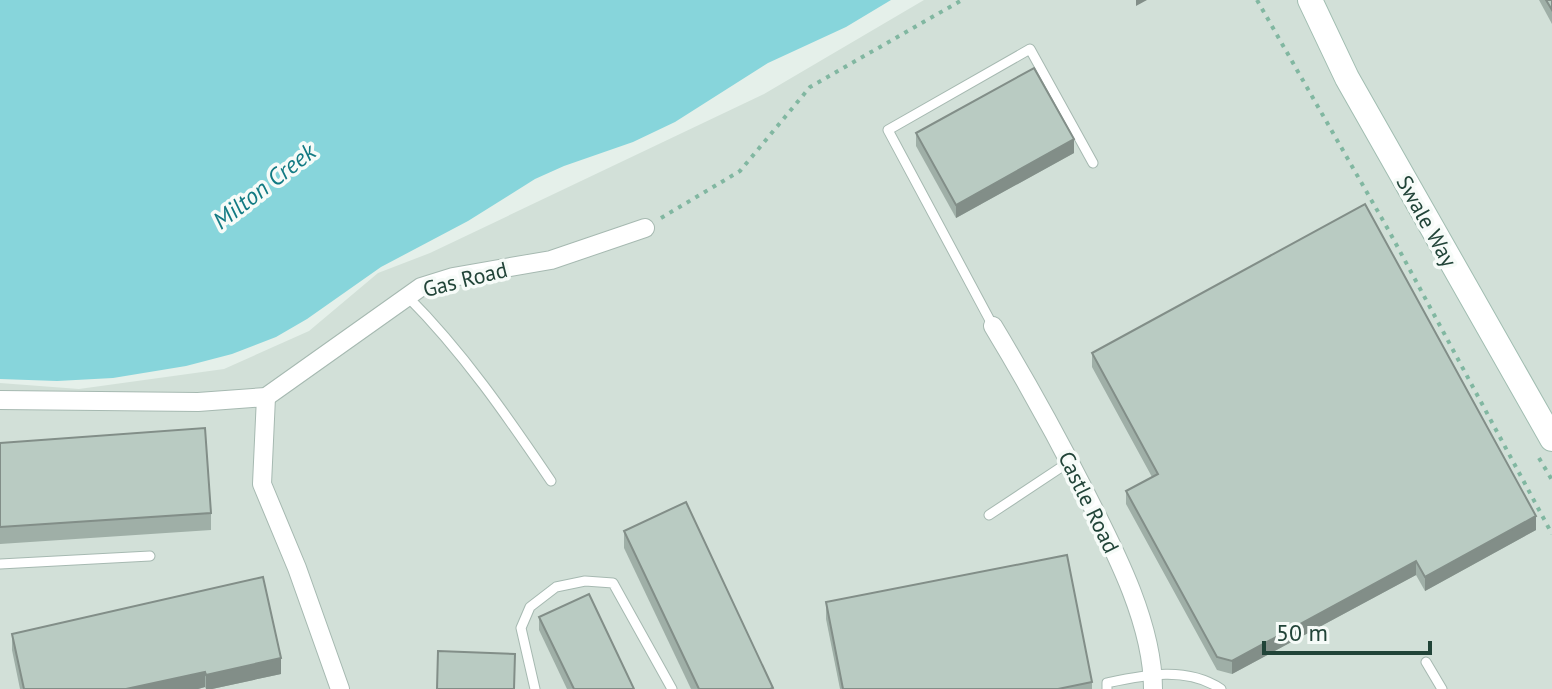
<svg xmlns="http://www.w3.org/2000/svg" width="1552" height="689" viewBox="0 0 1552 689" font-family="'PT Sans',sans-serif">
  <rect width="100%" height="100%" fill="#e5f0ea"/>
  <!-- built -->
  <path fill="#d2e0d8" d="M924,0H1552V689H0V383L79,389L224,369L309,331L378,273L430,253L764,94Z"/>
  <!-- water -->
  <path fill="#87d5db" d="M0,0H891L846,27L768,63L675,122L633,142L564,166L535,179L468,221L381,267L307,319L276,337L232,354L186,366L113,378L57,381L0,379Z"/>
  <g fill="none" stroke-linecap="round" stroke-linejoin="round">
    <defs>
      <g id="service">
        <path d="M407,296C463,352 507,416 551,481"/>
        <path d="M993,326L888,130L1030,49L1093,163"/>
        <path d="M989,515L1069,462"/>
        <path d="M0,564L150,556"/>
        <path d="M1426,662L1442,689"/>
        <path d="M535,689L521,628L530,607L556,587L585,581L613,583L672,689"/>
        <path d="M1107,689V683C1145,675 1186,666 1221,689"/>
      </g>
      <g id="minor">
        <path d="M993,326C1025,379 1055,433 1083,488C1113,547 1153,622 1153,689"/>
        <path d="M266,397L262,484L297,568L340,689"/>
        <path d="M0,400L198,402L266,397L421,287L453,277L551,260L645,228"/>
      </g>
      <path id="secondary" d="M1310,0L1347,78L1552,439"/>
    </defs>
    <!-- service casing -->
    <use href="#service" stroke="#a6b9b1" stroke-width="11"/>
    <!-- minor casing -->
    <use href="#minor" stroke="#a6b9b1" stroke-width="20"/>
    <!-- secondary casing -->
    <use href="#secondary" stroke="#a1bdb1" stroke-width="26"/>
    <!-- path -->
    <g stroke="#81b7a1" stroke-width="4" stroke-dasharray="4 6" stroke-linecap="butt">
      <path d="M1257,0L1389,231L1552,534"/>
      <path d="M661,218L740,171L810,87L962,0"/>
      <path d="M1539,458L1552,480"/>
    </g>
    <!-- service -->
    <use href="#service" stroke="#fff" stroke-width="9"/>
    <!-- minor -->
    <use href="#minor" stroke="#fff" stroke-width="18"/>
    <!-- secondary -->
    <use href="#secondary" stroke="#fff" stroke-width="24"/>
  </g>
  <!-- wall -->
  <g fill="#9fafa7">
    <path d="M1539,0H1552V24Z"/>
    <path d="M916,133L1074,153L956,218L916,146Z"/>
    <path d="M1092,353L1536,530L1425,591L1416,575L1232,674L1217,670L1126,504V491L1152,477L1092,367Z"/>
    <path d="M0,443L211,513V530L0,544Z"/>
    <path d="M624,531L773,689H691L624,548Z"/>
    <path d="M826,602L1092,682V689H840L826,619Z"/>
    <path d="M539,617L634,689H567L539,630Z"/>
    <path d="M12,634L281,674L212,689H206L205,687L198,689H20L12,650Z"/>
  </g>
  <!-- shaded-wall -->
  <g fill="#828e88">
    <path d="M1136,0H1147L1136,6Z"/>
    <path d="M1074,139V153L956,218V205Z"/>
    <path d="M1536,516V530L1425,591V577Z"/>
    <path d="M1416,561V575L1232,674V661Z"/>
    <path d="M281,658V674L212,689H206V675Z"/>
    <path d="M205,672V687L198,689H126Z"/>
  </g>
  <!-- building -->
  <g fill="#b9cbc2" stroke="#828e88" stroke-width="2">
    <path d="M1546,0H1552V10Z"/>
    <path d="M1034,68L1074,139L956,205L916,133Z"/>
    <path d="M1365,204L1536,516L1425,577L1416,561L1232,661L1217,657L1126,491L1158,474L1092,353Z"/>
    <path d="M205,428L211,513L0,527V443Z"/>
    <path d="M686,502L773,688L770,689H699L624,531Z"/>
    <path d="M1067,555L1092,682L1058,689H843L826,602Z"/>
    <path d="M263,577L281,658L206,675L205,672L126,689H24L12,634Z"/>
    <path d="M589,594L634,689H574L539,617Z"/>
    <path d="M438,651L515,654L514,689H437Z"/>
  </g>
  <g text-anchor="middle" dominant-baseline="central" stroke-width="7" stroke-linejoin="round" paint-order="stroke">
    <!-- street labels -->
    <g font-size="22" fill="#214438" stroke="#f6fbf8">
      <text transform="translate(1427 221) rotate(61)">Swale Way</text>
      <text transform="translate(465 279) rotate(-14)">Gas Road</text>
      <text transform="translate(1089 502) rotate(64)">Castle Road</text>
    </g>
    <!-- water labels -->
    <g font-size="24" font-style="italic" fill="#127a83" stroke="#f6fbf8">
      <text transform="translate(264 186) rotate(-38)">Milton Creek</text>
    </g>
  </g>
  <!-- scale -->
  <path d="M1264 641v12h166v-12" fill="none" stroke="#214438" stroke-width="4"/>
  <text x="1276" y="641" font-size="24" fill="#214438" stroke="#f6fbf8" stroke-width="6" paint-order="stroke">50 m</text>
</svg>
